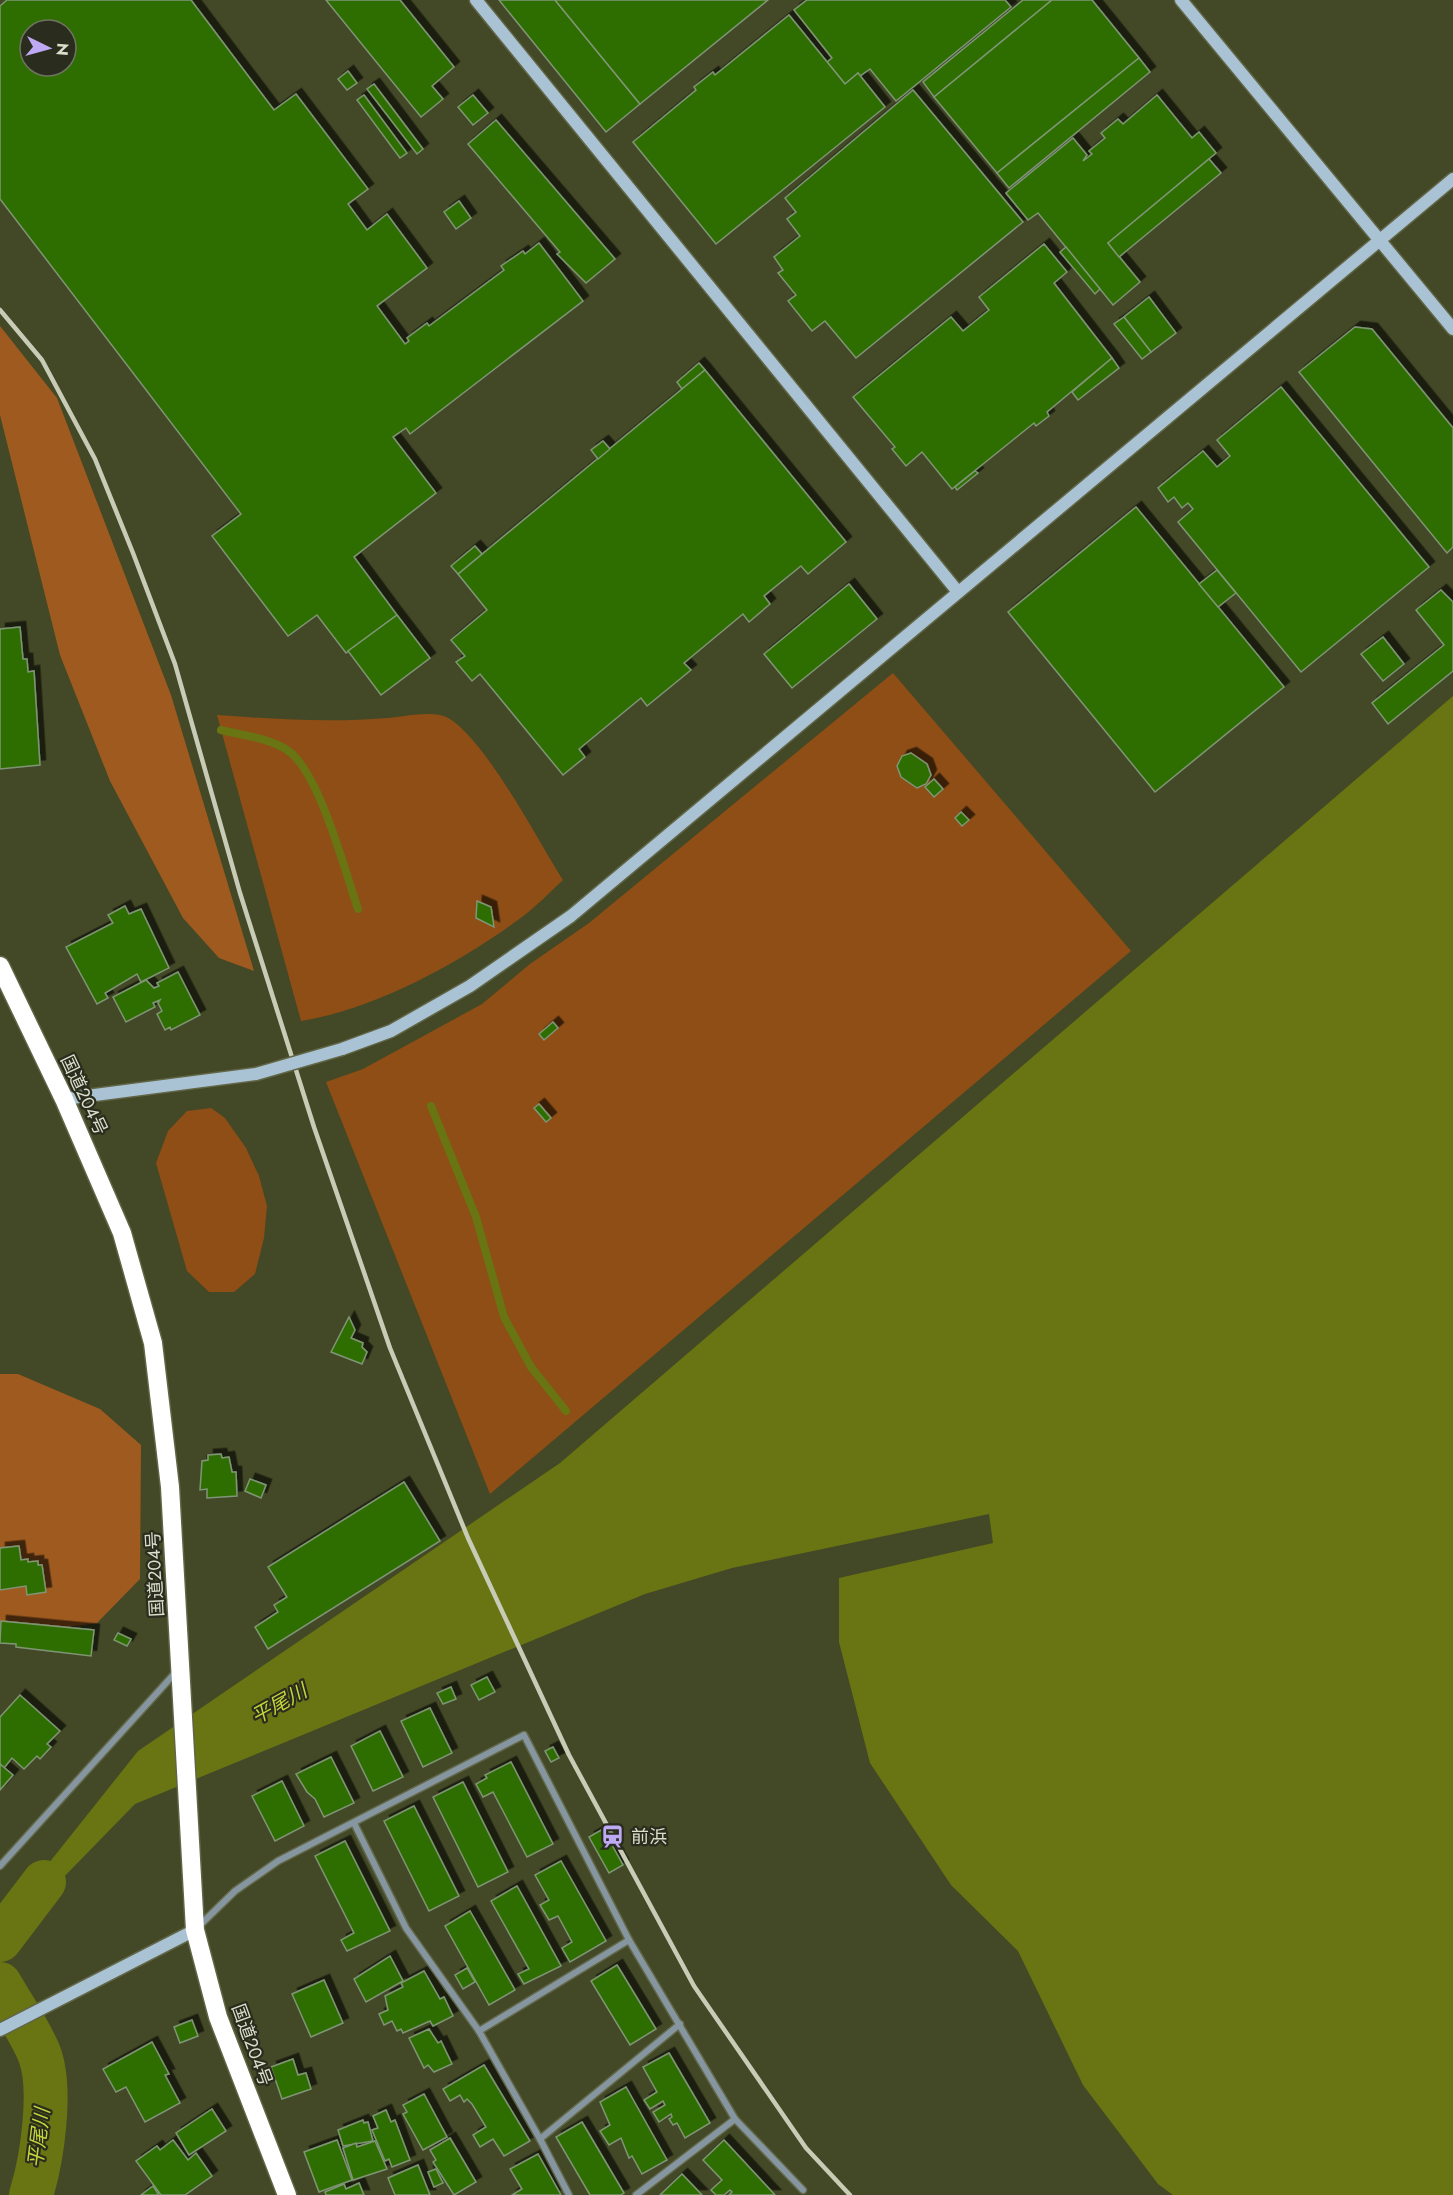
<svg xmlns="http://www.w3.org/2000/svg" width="1453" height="2195" viewBox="0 0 1453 2195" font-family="Jost,'Noto Sans JP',sans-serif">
  <defs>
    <filter id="shadow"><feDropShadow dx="5.5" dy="-5.5" stdDeviation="0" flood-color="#0009"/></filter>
  </defs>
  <rect width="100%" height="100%" fill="#434826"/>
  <!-- green -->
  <g fill="#8e4e15">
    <path d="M893,673L1131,951L490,1494L326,1082L363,1069L482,1004L530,964L589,923Z"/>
    <path d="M217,715C274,719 330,723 387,718C405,717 434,709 450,719C488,744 537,839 563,880C550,892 537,906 522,917C464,961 374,1010 301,1021Z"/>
    <path d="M211,1108L225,1118L246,1148L259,1176L267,1206L264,1238L255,1274L234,1292H209L187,1271L156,1163L168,1131L187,1111Z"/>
  </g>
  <!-- forest -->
  <g fill="#9f5a1f">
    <path d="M0,326L57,398L171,695L254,971L219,958L183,918L110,781L60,655L0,415Z"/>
    <path d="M0,1374H18L100,1409L141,1445L140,1579L97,1623L33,1632L0,1626Z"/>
  </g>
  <!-- water -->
  <path fill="#697413" d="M1453,696V2195H1173L1158,2184L1083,2085L1018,1951L951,1885L870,1763L839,1642V1578L993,1543L989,1514L732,1568L645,1594L135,1804L20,1922L9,1929L6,1927L29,1888L138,1751L560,1463Z"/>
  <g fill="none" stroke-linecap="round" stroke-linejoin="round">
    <!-- stream -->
    <g stroke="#697413" stroke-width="8">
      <path d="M221,730C241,735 269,738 287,750C319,770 345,872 358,909"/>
      <path d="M431,1106L476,1217L504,1317L531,1367L566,1411"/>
    </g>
    <!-- river -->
    <g stroke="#697413" stroke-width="44">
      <path d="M0,1940L44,1882"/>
      <path d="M0,1984C13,2007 29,2029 39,2053C53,2088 42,2160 31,2195"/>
    </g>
  </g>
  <!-- building -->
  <g fill="#2f6d00" stroke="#7f9676" stroke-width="1.5" fill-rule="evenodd" filter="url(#shadow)">
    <path d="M7,0H191L274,110L296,94L368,189L348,204L367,230L387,214L427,268L377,306L405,344L409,341L407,338L427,323L429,326L504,270L501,266L523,251L525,254L539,243L583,301L410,434L406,428L393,437L436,493L354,557L397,615L346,653L317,615L288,636L212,536L241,514L0,199V6ZM30,30H66V66H30Z"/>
    <path d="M326,0H400L454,67L432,86L443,99L421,117Z"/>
    <path d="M499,0H555L640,104L606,132Z"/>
    <path d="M555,0H768L640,104Z"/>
    <path d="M807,0H1005L1011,7L896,101L870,69L860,76L858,73L845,84L827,62L832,58L794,10Z"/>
    <path d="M1023,0H1052L934,97L923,82Z"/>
    <path d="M1052,0H1092L1139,58L997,173L934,97Z"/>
    <path d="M789,15L845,84L858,73L885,107L716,244L633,142L696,90L694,87L713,72L715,75Z"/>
    <path d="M1139,58L1150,72L1009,188L997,173Z"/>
    <path d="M348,71L357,83L347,90L338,79Z"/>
    <path d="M374,84L423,149L417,154L367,89Z"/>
    <path d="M913,90L1023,222L856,358L825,321L812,331L788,301L796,295L778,273L783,270L774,257L800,236L787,219L796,212L785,198Z"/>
    <path d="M364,95L407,153L400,158L357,100Z"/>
    <path d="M473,95L488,113L473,125L458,107Z"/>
    <path d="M1157,95L1192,138L1199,132L1216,153L1108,243L1140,282L1113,305L1038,213L1028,220L1006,193L1073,138L1087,155L1083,161L1092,154L1089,151L1105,138L1101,133L1118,119L1123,124Z"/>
    <path d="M496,120L615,259L586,283L557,254L560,252L468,144Z"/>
    <path d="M1209,159L1221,173L1119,257L1108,243Z"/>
    <path d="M459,201L471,218L456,229L444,212Z"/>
    <path d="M1044,244L1067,272L1054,283L1112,358L1047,412L1049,416L1036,426L1034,423L952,489L922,452L906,466L892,449L895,447L853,397L951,317L963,331L989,310L979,297Z"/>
    <path d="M1066,247L1100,289L1095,294L1060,252Z"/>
    <path d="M1149,297L1176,333L1151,352L1124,317Z"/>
    <path d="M1124,317L1151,352L1142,359L1114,324Z"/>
    <path d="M1355,327L1372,329L1453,428V547L1447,553L1299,372Z"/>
    <path d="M1112,358L1119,368L1078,400L1072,392Z"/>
    <path d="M699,363L705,370L682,389L677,382Z"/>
    <path d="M705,370L846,542L808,574L801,566L764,596L770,604L749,622L743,614L684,663L691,670L647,706L641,698L579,749L585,757L563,775L480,674L472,681L456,662L465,656L451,640L487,610L458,574Z"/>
    <path d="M1281,387L1429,567L1301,672L1178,522L1193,509L1188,503L1182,508L1174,497L1168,502L1158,488L1203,451L1217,467L1230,456L1217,440Z"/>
    <path d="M603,441L610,449L598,459L591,450Z"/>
    <path d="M975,471L978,473L957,490L955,487Z"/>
    <path d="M1136,507L1284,687L1155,792L1008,612Z"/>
    <path d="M475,546L482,554L458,574L451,566Z"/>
    <path d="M1217,570L1236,593L1218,607L1199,584Z"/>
    <path d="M849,584L877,619L792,688L764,654Z"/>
    <path d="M1441,590L1453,602V671L1388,724L1372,703L1444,645L1416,610Z"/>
    <path d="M397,615L430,658L381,695L348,651Z"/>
    <path d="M20,627L23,659H27L28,672L34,671L40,765L0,769V629Z"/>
    <path d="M1383,637L1404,664L1383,681L1361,654Z"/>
    <path d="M911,753L927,764L931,775L926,784L917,788L901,777L897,766L902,756Z"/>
    <path d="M934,779L943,789L934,797L925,787Z"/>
    <path d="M961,812L969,820L962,826L955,818Z"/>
    <path d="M477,901L491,907L494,927L476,918Z"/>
    <path d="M125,906L129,914L141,909L169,968L141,982L137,974L105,993L108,998L97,1004L66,947L113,923L108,915Z"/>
    <path d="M178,972L200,1015L171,1030L170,1027L165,1030L157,1014L162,1011L158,1003L160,1000L153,1003L155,1007L126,1022L113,997L146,980L154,988L159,986L157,983Z"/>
    <path d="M553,1022L558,1028L544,1040L539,1034Z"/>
    <path d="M539,1104L551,1118L546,1122L534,1108Z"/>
    <path d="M349,1317L355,1330L351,1338L363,1343L362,1347L367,1352L362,1364L331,1352Z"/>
    <path d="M221,1454L222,1458L229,1457L232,1472H236L237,1496L207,1498V1489L200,1490L202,1461L208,1460V1455Z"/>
    <path d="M250,1479L266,1485L261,1498L245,1491Z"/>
    <path d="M404,1482L440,1541L268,1649L255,1627L278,1612L274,1605L287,1597L268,1567Z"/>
    <path d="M19,1546L21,1560L28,1559V1562L38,1561V1565H42L46,1592L27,1595L26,1586L0,1590V1548Z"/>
    <path d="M1,1621L94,1630L91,1656L16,1647V1644L0,1643Z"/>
    <path d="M118,1633L131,1639L127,1646L114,1640Z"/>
    <path d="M487,1677L495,1692L479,1700L471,1685Z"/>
    <path d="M451,1687L456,1699L443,1704L437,1693Z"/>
    <path d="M20,1695L60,1731L47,1744L51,1747L40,1759L37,1756L24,1769L12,1758L4,1768L0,1764V1717Z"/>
    <path d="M430,1708L452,1753L423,1767L401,1721Z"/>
    <path d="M380,1731L403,1777L373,1791L351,1746Z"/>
    <path d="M553,1747L559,1758L551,1762L545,1751Z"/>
    <path d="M331,1757L354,1803L324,1817L315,1799L307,1792L296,1774Z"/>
    <path d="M511,1762L553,1844L527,1857L493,1792L483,1797L476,1784L487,1778L485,1775Z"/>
    <path d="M0,1764L13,1775L0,1790Z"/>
    <path d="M282,1781L304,1826L275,1841L252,1796Z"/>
    <path d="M463,1782L508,1872L478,1887L433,1797Z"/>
    <path d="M414,1806L459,1896L429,1911L384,1821Z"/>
    <path d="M603,1829L623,1865L609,1873L589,1837Z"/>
    <path d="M345,1841L390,1931L347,1951L341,1940L354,1933L315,1856Z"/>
    <path d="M561,1861L606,1941L570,1962L562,1948L572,1942L558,1916L549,1920L540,1905L549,1900L535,1875Z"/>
    <path d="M517,1886L561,1966L524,1984L518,1974L529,1969L491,1901Z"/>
    <path d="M470,1911L515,1990L489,2005L445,1926Z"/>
    <path d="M390,1956L403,1981L366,2002L354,1979Z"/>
    <path d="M617,1965L656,2029L630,2045L591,1981Z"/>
    <path d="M467,1968L475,1982L463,1989L455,1975Z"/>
    <path d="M424,1971L440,1999L444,1997L453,2016L433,2026L430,2021L403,2033L401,2029L397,2031L392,2021L384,2025L379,2014L388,2010L385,1996L403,1987L401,1983Z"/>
    <path d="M324,1980L343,2023L311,2037L292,1994Z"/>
    <path d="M192,2020L198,2036L180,2043L174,2027Z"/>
    <path d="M429,2029L438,2043L441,2041L452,2064L434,2072L428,2065L424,2068L409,2038Z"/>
    <path d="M152,2042L169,2074L165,2075L180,2103L145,2122L126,2087L116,2092L103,2069Z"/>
    <path d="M669,2053L710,2123L685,2138L677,2123L673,2125L669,2119L672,2117L671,2114L659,2122L653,2112L665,2105L663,2101L650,2109L644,2100L657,2092L643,2067Z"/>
    <path d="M293,2059L298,2075L306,2073L311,2089L282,2099L271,2067Z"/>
    <path d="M484,2065L530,2141L504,2156L493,2139L480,2147L473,2135L486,2127L472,2104L467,2099L464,2102L460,2095L450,2101L443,2089Z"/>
    <path d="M626,2087L667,2160L642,2174L632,2156L629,2158L621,2138L609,2145L600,2131L610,2125L600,2102Z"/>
    <path d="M424,2094L447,2137L423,2150L403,2114L407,2112L403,2105Z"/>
    <path d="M212,2109L226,2131L189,2155L176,2133Z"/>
    <path d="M386,2110L391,2122L395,2120L410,2160L392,2167L389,2159L385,2161L372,2130L378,2128L373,2116Z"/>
    <path d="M363,2120L364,2123L368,2122L373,2141L343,2146L338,2130Z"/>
    <path d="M582,2122L624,2193L621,2195H590L556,2137Z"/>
    <path d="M450,2138L476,2182L454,2195L433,2162L436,2160L430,2150Z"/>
    <path d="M173,2140L188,2160L196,2153L212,2176L185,2195H161L136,2161L157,2146L160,2150Z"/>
    <path d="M337,2140L352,2180L319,2192L304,2152Z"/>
    <path d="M724,2140L775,2195H729L732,2192L730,2190L724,2195H716L711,2190L722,2180L703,2160Z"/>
    <path d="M375,2141L387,2169L353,2180L343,2148L356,2143L357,2147Z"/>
    <path d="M538,2154L561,2195H512L522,2189L510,2169Z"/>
    <path d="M418,2165L430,2195H395L388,2178Z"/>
    <path d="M436,2169L443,2183L434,2187L428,2172Z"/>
    <path d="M682,2174L702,2195H660Z"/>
    <path d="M359,2183L364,2195H326L325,2192L344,2184L346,2189Z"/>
    <path d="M153,2186L159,2195H141Z"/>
  </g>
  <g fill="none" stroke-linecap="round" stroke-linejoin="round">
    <defs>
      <g id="street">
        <path d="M354,1823L406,1928L479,2031"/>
        <path d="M0,1866L176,1672"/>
        <path d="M198,1927L235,1891L278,1861L524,1735L629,1940L735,2119L636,2195"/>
        <path d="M629,1940L479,2031L540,2139L680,2024"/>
        <path d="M735,2119L803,2190"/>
        <path d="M540,2139L569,2195"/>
      </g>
      <g id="secondary">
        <path d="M476,0L958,592"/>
        <path d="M1181,0L1453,329"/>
        <path d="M342,1049L391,1031L470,986L571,916L1453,179"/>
        <path d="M64,1099L256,1074"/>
        <path d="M0,2030L195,1930"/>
      </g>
      <path id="highway" d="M0,966L64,1099L122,1233L153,1343L170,1487L195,1930L218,2017L287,2195"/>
    </defs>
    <!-- street casing -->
    <use href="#street" stroke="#616647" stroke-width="9"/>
    <!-- secondary casing -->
    <use href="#secondary" stroke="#616647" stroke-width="15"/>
    <!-- highway casing -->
    <use href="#highway" stroke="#616647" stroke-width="21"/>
    <!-- street -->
    <use href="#street" stroke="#8696a0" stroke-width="6"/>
    <!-- secondary -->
    <use href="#secondary" stroke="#aac3d4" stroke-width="12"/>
    <!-- highway -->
    <use href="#highway" stroke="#fff" stroke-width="18"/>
    <!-- rail -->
    <path stroke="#c8ccb6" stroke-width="4.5" d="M0,310L42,360L95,459L133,553L175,664L240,893L314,1127L390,1348L468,1538L569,1755L694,1986L806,2148L850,2195"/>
    <defs>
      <path id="secondary-bridge" d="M256,1074L342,1049"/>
    </defs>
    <!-- secondary-bridge casing -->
    <use href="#secondary-bridge" stroke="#616647" stroke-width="15" stroke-linecap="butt"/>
    <!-- secondary-bridge -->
    <use href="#secondary-bridge" stroke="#aac3d4" stroke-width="12"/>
  </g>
  <!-- icons -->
  <defs>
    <symbol id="station-bare" viewBox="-9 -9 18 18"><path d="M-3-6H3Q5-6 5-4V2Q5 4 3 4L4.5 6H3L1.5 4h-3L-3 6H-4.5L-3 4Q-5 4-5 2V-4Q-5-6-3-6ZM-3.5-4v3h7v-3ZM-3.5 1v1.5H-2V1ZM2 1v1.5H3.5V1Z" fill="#bea9f5" stroke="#2a2d1e" stroke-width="2.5" paint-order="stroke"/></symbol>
  </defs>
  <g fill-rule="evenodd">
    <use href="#station-bare" x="596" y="1820" width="33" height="33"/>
  </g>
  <g text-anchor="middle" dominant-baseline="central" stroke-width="4.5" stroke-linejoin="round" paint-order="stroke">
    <!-- street labels -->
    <g font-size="18" fill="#dadeca" stroke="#2a2d1e">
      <text transform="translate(84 1095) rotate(65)">国道204号</text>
      <text transform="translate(155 1574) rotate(-93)">国道204号</text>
      <text transform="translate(252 2045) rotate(70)">国道204号</text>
    </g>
    <!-- poi labels -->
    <g font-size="18" fill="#dadeca" stroke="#2a2d1e" text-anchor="start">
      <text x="631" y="1837">前浜</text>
    </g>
    <!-- water labels -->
    <g font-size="20" font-style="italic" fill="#c3d639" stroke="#2a2d1e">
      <text transform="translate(279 1704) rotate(-29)">平尾川</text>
      <text transform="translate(39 2138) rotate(-83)">平尾川</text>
    </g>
  </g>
  <!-- north arrow -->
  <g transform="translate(48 48) rotate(95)"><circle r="28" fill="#2a2d1e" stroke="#707463" stroke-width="1.5"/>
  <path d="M0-4.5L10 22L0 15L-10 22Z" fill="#bea9f5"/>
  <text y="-9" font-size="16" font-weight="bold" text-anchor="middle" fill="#dadeca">N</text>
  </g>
</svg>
